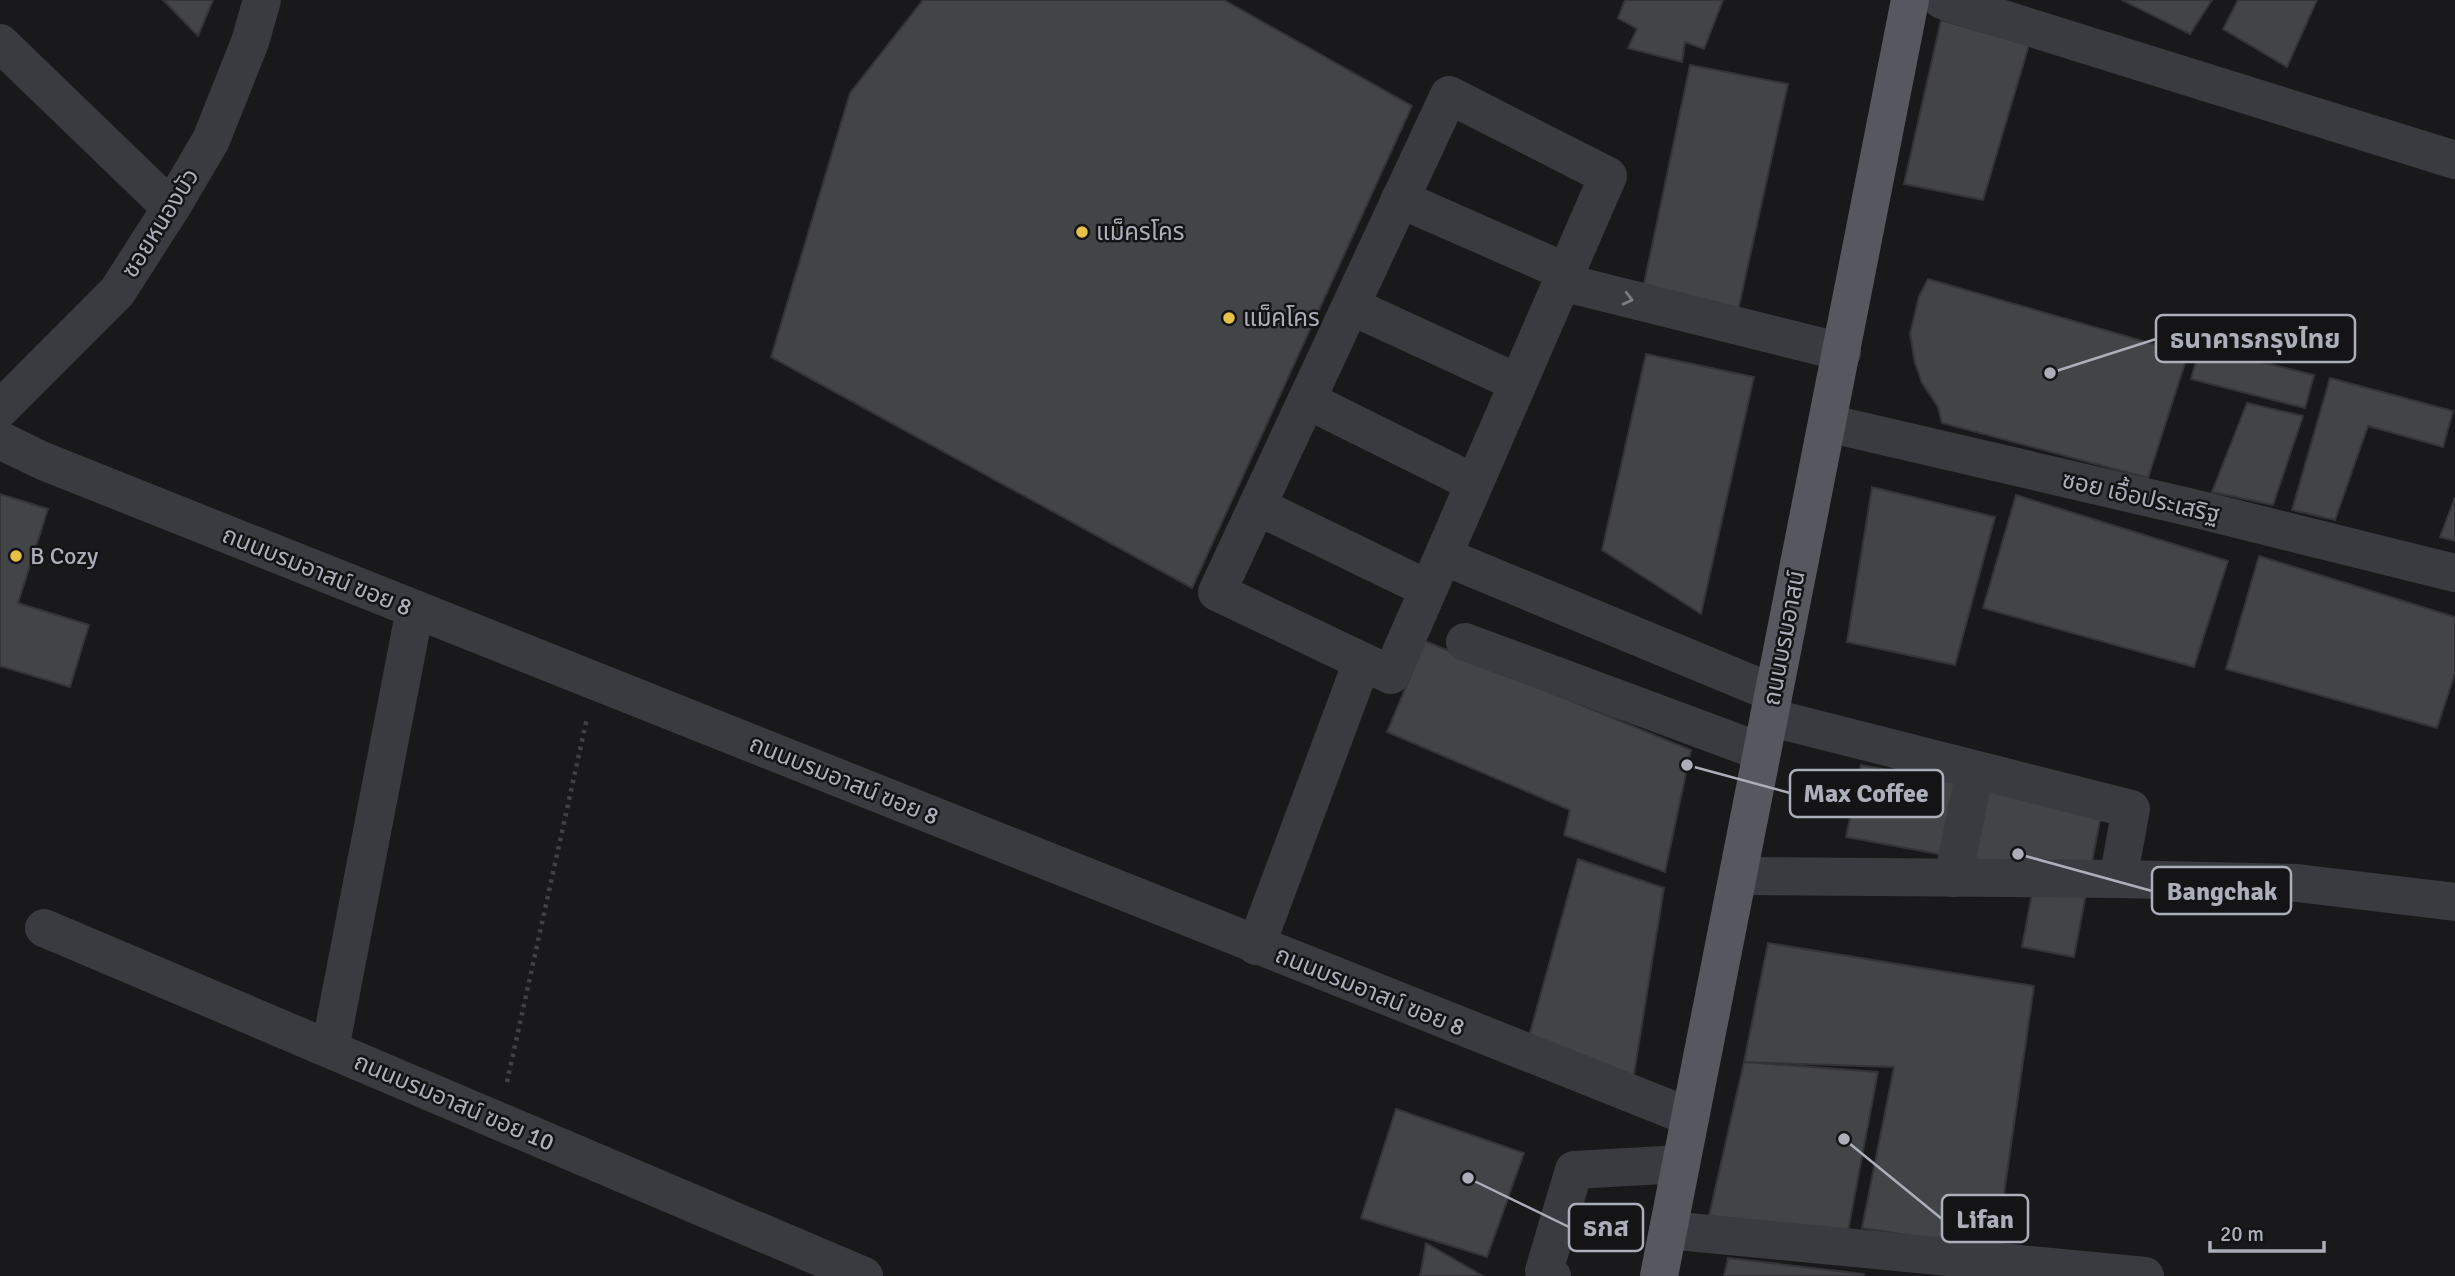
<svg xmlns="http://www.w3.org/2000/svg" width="2455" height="1276" viewBox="0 0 2455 1276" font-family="Signika,'Noto Sans Thai',sans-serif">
  <rect width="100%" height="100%" fill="#19191b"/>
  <!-- building -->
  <g fill="#434448" stroke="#343337" stroke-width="2">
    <path d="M163,0H213L198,36Z"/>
    <path d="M923,0H1224L1412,106L1192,588L771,357L850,93Z"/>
    <path d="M1625,0H1723L1704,49L1685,42L1682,62L1628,48L1637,29L1618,18Z"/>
    <path d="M2122,0H2212L2190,34Z"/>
    <path d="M2238,0H2317L2287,67L2223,29Z"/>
    <path d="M1941,20L2029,45L1983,200L1904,184Z"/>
    <path d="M1690,65L1788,84L1737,315L1641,298Z"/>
    <path d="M1928,279L2188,354L2148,478L1942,423L1938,407L1922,383L1915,363L1910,334L1919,296Z"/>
    <path d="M2200,347L2314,375L2305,408L2191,379Z"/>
    <path d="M1646,354L1754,377L1701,614L1602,550Z"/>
    <path d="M2330,378L2453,411L2443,447L2368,426L2335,520L2292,510Z"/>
    <path d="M2247,403L2303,416L2273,505L2212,492Z"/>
    <path d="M1872,487L1995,517L1955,665L1847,642Z"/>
    <path d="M0,494L48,509L18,603L89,625L70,687L0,666Z"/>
    <path d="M2016,495L2228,561L2194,667L1983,608Z"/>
    <path d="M2455,497V541L2440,537Z"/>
    <path d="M2259,556L2455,617V673L2437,728L2226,669Z"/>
    <path d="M1425,641L1691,750L1665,872L1564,835L1570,810L1387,732Z"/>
    <path d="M1861,765L2102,810L2074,957L2022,947L2036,872L1846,837Z"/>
    <path d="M1578,859L1664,888L1633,1080L1528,1040Z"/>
    <path d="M1768,943L2034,986L1996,1249L1862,1228L1894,1067L1744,1062Z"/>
    <path d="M1744,1062L1878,1072L1848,1231L1709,1216Z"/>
    <path d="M1396,1109L1524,1153L1487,1257L1361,1218Z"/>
    <path d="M1426,1243L1483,1276H1420Z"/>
    <path d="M1728,1258L1864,1274L1863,1276H1724Z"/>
  </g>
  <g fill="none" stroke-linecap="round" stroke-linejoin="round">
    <!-- path -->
    <path stroke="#404147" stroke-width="4.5" stroke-dasharray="3.5 5" stroke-linecap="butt" d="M507,1082L587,718"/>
    <!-- minor -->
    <g stroke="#3a3b40" stroke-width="38">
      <path d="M1942,0L2455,160"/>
      <path d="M0,43L171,208"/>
      <path d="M1400,199L1566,272"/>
      <path d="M1562,282L1842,352"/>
      <path d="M1351,306L1518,383"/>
      <path d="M1307,400L1474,483"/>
      <path d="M0,409L117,292L171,208L211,140L250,42L262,0"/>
      <path d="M1827,423L2197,509L2455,573"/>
      <path d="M0,440L43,461L1690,1117"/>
      <path d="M1257,506L1428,589"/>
      <path d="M1443,556L1608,176L1449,95L1217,592L1391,675L1443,556L1773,693"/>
      <path d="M1465,642L1762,752"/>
      <path d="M1738,876L2118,879L2131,809L1769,717"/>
      <path d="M1953,878L1975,771"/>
      <path d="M2118,879L2297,883L2455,902"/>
      <path d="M44,928L864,1276"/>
      <path d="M1256,946L1362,662"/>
      <path d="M330,1049L415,609"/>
      <path d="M1668,1230L2145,1276"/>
      <path d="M1552,1276L1544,1271L1574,1170L1681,1164"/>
    </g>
    <!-- major -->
    <path stroke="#57575f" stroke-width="38" d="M1659,1276L1910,0"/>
  </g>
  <!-- one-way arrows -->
  <defs><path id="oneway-chevron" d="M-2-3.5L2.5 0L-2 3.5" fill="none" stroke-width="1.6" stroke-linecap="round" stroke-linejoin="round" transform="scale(1.75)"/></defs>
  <use stroke="#797b83" href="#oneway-chevron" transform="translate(1628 299) rotate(14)"/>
  <!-- markers -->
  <g fill="#e5c147" stroke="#141416" stroke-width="2.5">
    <circle cx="1082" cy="232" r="7"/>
    <circle cx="1229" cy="318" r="7"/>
    <circle cx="16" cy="556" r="7"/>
  </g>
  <g text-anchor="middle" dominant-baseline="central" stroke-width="5" stroke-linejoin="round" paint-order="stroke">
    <!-- street labels -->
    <g font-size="24" fill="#acafba" stroke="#141416">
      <text transform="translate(160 223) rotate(-58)">ซอยหนองบัว</text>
      <text transform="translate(2141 497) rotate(13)">ซอย เอื้อประเสริฐ</text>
      <text transform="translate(317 571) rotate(22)">ถนนบรมอาสน์ ฃอย 8</text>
      <text transform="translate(1784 638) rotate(-79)">ถนนบรมอาสน์</text>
      <text transform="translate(844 780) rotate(22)">ถนนบรมอาสน์ ฃอย 8</text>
      <text transform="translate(1370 991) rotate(22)">ถนนบรมอาสน์ ฃอย 8</text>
      <text transform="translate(454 1102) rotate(23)">ถนนบรมอาสน์ ฃอย 10</text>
    </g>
    <!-- poi labels -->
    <g font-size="24" fill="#acafba" stroke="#141416" text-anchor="start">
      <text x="1096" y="232">แม็ครโคร</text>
      <text x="1243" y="318">แม็คโคร</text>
      <text x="30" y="556">B Cozy</text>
    </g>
  </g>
  <!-- callouts -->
  <path fill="none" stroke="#acafba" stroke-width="2.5" d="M2050 373L2156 339M1687 765L1790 793M2018 854L2152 891M1844 1139L1942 1219M1468 1178L1569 1227"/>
  <g fill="#acafba" stroke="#141416" stroke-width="2.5">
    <circle cx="2050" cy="373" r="7"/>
    <circle cx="1687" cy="765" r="7"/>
    <circle cx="2018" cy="854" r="7"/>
    <circle cx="1844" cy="1139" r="7"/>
    <circle cx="1468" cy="1178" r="7"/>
  </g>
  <g fill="#141416" stroke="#acafba" stroke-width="2.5">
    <rect x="2156" y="315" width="199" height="47" rx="7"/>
    <rect x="1790" y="770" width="153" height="47" rx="7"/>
    <rect x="2152" y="867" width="139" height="47" rx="7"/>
    <rect x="1942" y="1195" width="86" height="47" rx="7"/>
    <rect x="1569" y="1204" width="74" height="47" rx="7"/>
  </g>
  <g font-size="26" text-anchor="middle" font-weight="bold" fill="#acafba">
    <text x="2255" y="348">ธนาคารกรุงไทย</text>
    <text x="1866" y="802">Max Coffee</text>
    <text x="2222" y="900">Bangchak</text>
    <text x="1985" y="1228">Lifan</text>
    <text x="1606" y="1236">ธกส</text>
  </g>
  <!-- scale -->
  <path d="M2210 1241v10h114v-10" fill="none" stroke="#acafba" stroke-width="3.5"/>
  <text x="2220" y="1241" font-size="21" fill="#acafba" stroke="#141416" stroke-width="5" paint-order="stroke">20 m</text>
</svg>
